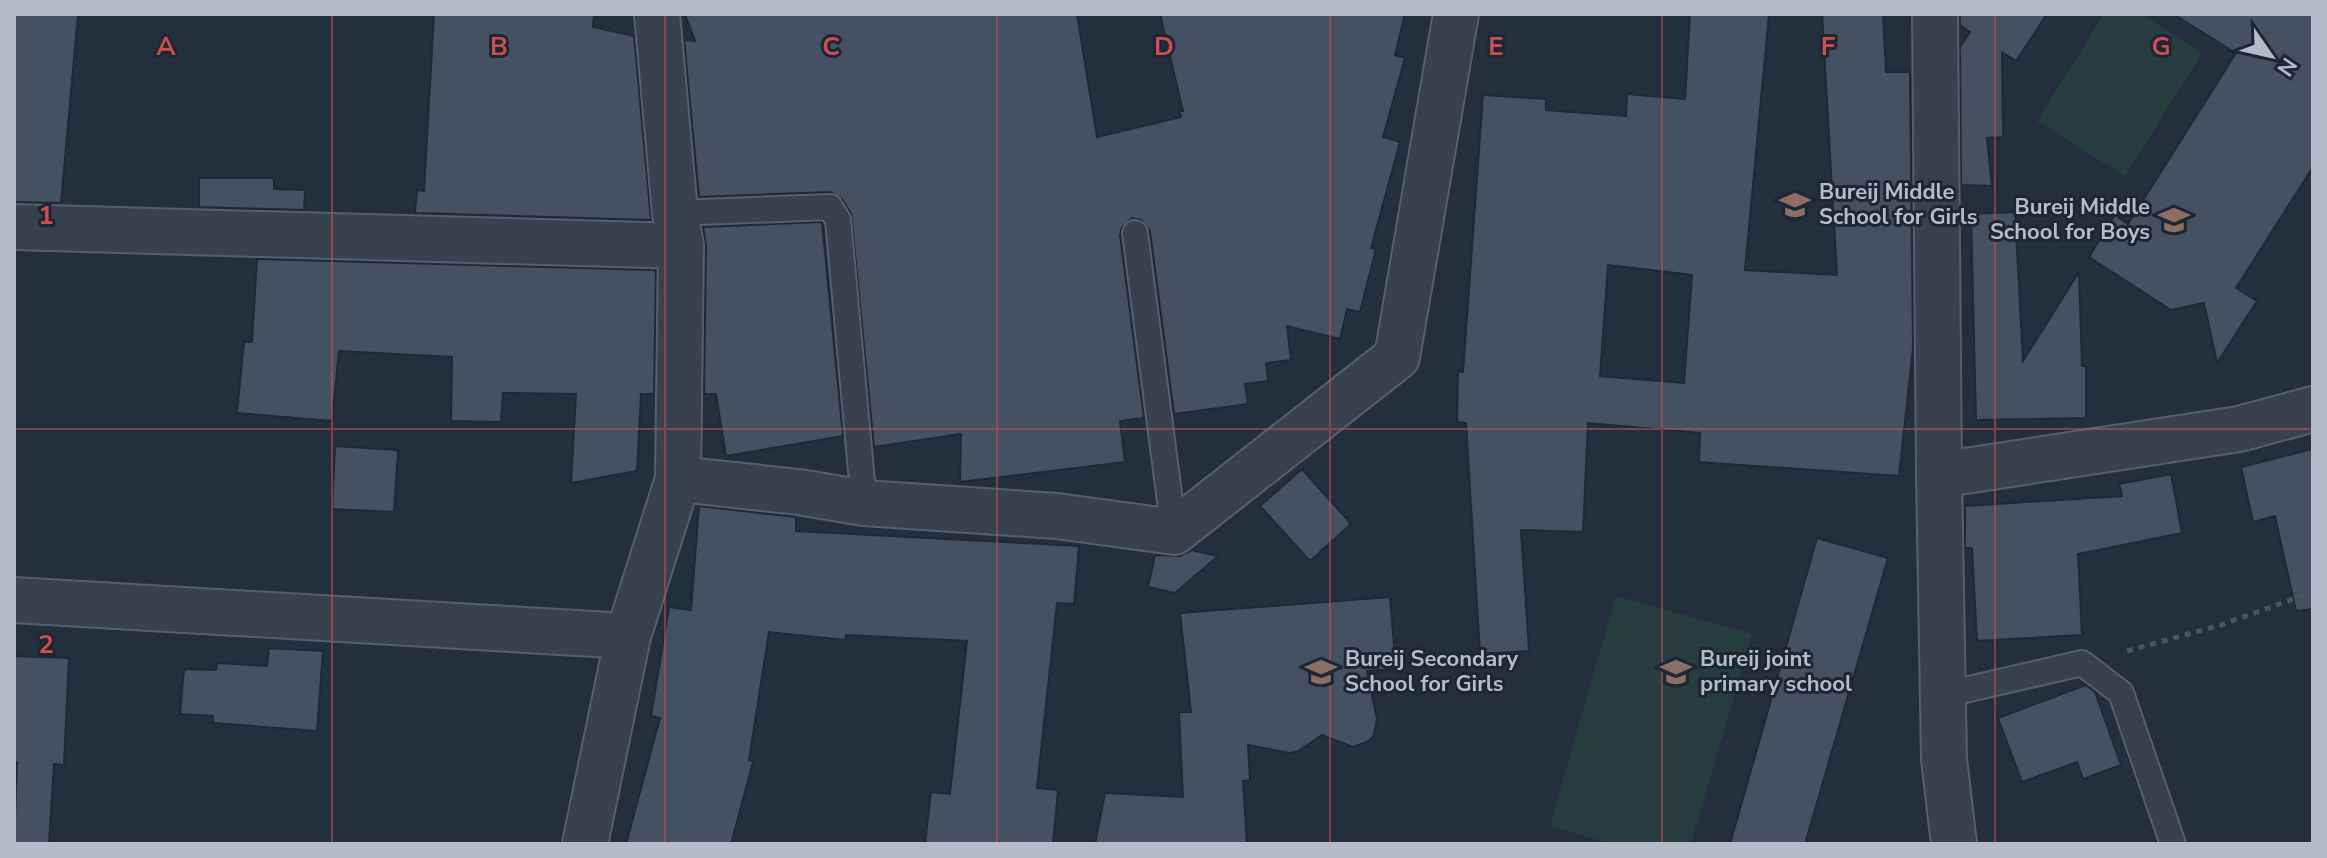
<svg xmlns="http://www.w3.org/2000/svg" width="2327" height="858" viewBox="0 0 2327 858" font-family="'Nunito Sans',sans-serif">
  <rect width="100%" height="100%" fill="#242f3e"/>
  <!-- green -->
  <g fill="#263c3f">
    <path d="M2104,14H2141L2202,53L2125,176L2037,121Z"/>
    <path d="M1616,596L1752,634L1691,844H1612L1550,826Z"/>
  </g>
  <!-- building -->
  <g fill="#455162" stroke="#1f2835" stroke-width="2" fill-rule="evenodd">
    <path d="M14,14H78L61,203L14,202Z"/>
    <path d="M434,14H594L593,27L634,36L651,220L415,213L417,190L424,191Z"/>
    <path d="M685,14H1077L1097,137L1181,117L1179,111H1183L1160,14H1405L1395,55L1405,58L1383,137L1400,142L1371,248L1376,249L1360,312L1347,309L1340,339L1287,326L1291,360L1266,363L1268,381L1245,384L1248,404L1174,414L1150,231L1141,220L1132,218L1122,227L1120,235L1144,418L1120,421L1125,462L960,482L961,434L874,447L851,213L842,199L830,192L699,197L684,40L695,41Z"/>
    <path d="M1690,14H1769L1745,270L1837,275L1822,14H1883L1886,72H1910L1913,348L1899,476L1699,462L1700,433L1588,423L1583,532L1521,530L1529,651L1480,654L1466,423L1457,422L1458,372H1463L1483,95L1546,99V110L1626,116L1627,94L1685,99ZM1608,265L1692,275L1684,383L1600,376Z"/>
    <path d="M1960,14H2047L2016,61L2002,52L2003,137L1987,138L1992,186L1961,185L1960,47L1970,32L1960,25Z"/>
    <path d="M2173,14H2313V167L2236,288L2257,301L2217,363L2204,303L2171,310L2089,257L2115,215L2128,224L2236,53Z"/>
    <path d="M199,178H274V189L305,190L304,210L199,207Z"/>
    <path d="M2015,212L2023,361L2079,272L2082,366H2086V418L1976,420L1971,214Z"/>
    <path d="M822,222L843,436L726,456L716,394H704L706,246L703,227Z"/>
    <path d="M257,259L656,270L654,394H641L637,471L571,483L576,394L503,393L501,422L451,421L452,357L339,351L332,421L237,413L244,342H252Z"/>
    <path d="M335,446L398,450L394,512L332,509Z"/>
    <path d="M2313,449V609L2296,611L2275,516L2253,522L2241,467Z"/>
    <path d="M1302,469L1351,524L1310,561L1260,506Z"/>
    <path d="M2171,474L2182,533L2078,554L2082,635L1977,641L1972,548H1965V506L2122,496L2119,484Z"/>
    <path d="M699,506L796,517V531L1079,546L1074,604L1057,603L1037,788L1058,790L1053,844H925L931,792L950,794L967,641L846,635L845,640L769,632L749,760L753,762L731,844H626L660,718L651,716L669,607L691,610Z"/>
    <path d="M1817,538L1888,558L1805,844H1730Z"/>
    <path d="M1191,550L1218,556L1175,593L1148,587L1155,555L1180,556Z"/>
    <path d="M1390,597L1396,669L1367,671L1377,719L1374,735L1369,741L1353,747L1322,735L1298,751L1290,753L1248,745L1250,780L1243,781L1247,844H1095L1105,793L1183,797L1179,712H1191L1180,613Z"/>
    <path d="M269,648L323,651L317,731L213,723V716L180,714L184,669L216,670L217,663L267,666Z"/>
    <path d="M14,656L69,658L64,765L54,764L49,844H14L17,762H14Z"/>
    <path d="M2086,685L2095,692L2121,765L2083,779L2077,762L2022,782L1998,718Z"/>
  </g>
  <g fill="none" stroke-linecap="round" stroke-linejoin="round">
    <defs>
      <g id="lane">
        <path d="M675,213L830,207L838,220L864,503"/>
        <path d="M1135,233L1174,532"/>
        <path d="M1943,695L2082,663L2121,693L2173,844"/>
      </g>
      <g id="street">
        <path d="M657,14L675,213L681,246L678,479"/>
        <path d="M1935,14L1939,475L1944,759L1954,844"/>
        <path d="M14,227L681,246"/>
        <path d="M1939,475L2239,429L2313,409"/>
        <path d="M14,600L628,636"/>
        <path d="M585,844L628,636L678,479L799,492L864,503L1057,516L1174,532L1397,357L1456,14"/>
      </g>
    </defs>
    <!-- lane casing -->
    <use href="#lane" stroke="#565f6c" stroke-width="28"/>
    <!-- street casing -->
    <use href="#street" stroke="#565f6c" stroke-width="48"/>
    <!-- path -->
    <path stroke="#44595c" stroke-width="5" stroke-dasharray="6 6" stroke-linecap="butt" d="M2127,651L2221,625L2313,592"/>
    <!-- lane -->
    <use href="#lane" stroke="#38414e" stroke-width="24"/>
    <!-- street -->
    <use href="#street" stroke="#38414e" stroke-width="44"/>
  </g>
  <!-- grid -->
  <path fill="none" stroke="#ce4d50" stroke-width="2" stroke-opacity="0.55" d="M332,14V844M665,14V844M997,14V844M1330,14V844M1662,14V844M1995,14V844M14,429H2313"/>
  <!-- icons -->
  <defs>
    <symbol id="school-bare" viewBox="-9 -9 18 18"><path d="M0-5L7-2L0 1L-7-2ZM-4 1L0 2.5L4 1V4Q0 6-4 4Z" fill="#8d6e63" stroke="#1d2633" stroke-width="2.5" paint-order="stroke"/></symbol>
  </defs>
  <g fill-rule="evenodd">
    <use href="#school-bare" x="1773" y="183" width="44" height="44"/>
    <use href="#school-bare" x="2152" y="198" width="44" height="44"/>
    <use href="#school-bare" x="1299" y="650" width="44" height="44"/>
    <use href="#school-bare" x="1654" y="650" width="44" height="44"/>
  </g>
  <g text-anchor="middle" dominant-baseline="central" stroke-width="6" stroke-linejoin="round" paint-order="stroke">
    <!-- poi labels -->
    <g font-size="22" font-weight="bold" fill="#b4bcc9" stroke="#1d2633" text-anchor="start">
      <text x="1819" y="192">Bureij Middle<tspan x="1819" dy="25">School for Girls</tspan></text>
      <text x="2150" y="207" text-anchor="end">Bureij Middle<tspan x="2150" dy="25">School for Boys</tspan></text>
      <text x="1345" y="659">Bureij Secondary<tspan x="1345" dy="25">School for Girls</tspan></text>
      <text x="1700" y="659">Bureij joint<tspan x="1700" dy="25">primary school</tspan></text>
    </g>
  </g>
  <g font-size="26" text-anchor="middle" font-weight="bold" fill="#ce4d50" stroke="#1d2633" stroke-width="6" stroke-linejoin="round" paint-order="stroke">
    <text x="166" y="55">A</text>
    <text x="499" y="55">B</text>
    <text x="831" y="55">C</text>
    <text x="1164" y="55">D</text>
    <text x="1496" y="55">E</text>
    <text x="1828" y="55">F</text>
    <text x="2161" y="55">G</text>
    <text x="46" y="224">1</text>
    <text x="46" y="653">2</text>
  </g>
  <!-- border -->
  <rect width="2327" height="858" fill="none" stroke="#b4bcc9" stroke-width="32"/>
  <!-- north arrow -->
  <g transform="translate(2271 56) rotate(124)" stroke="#1d2633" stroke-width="6" paint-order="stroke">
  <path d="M0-6L14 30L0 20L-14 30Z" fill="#b4bcc9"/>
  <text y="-12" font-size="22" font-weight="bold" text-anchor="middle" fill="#b4bcc9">N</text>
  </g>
</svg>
